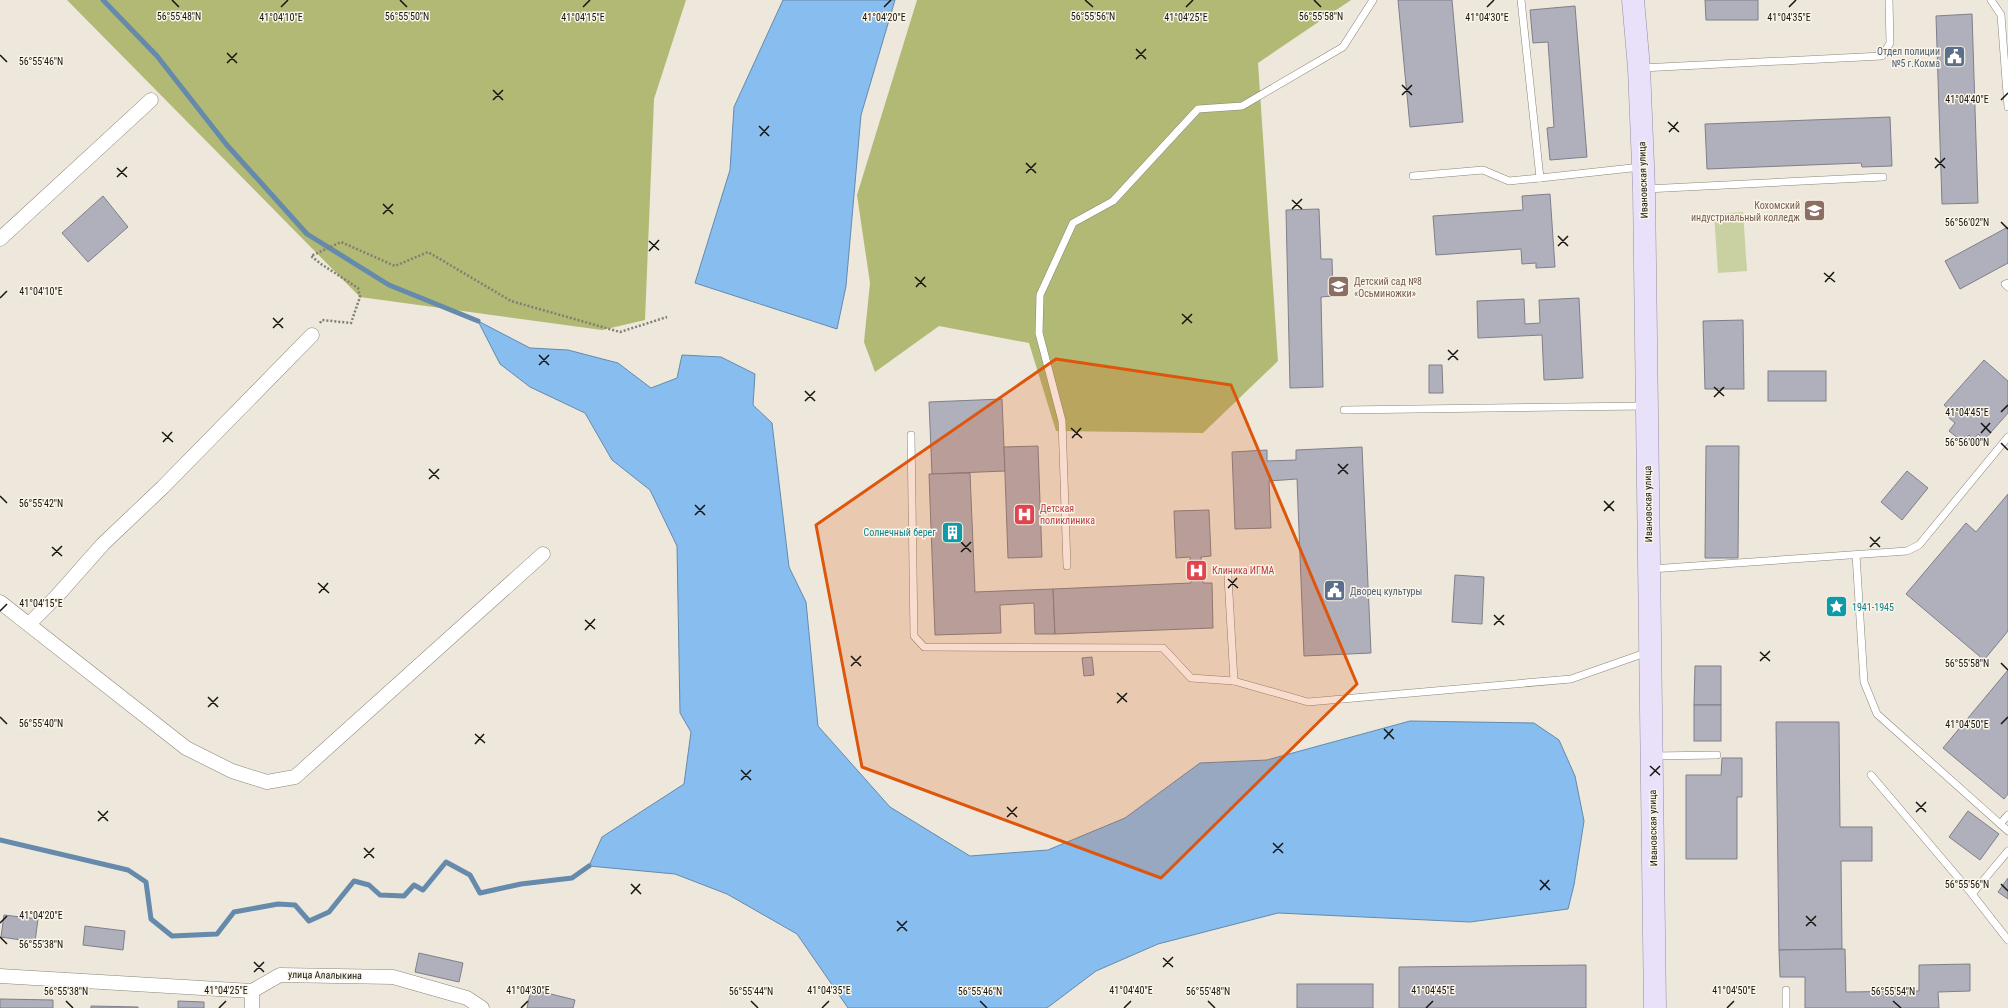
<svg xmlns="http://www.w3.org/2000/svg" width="2008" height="1008" viewBox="0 0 2008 1008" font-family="'Roboto Condensed',sans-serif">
  <rect width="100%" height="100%" fill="#ede8db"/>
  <!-- green -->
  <path fill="#c9d0a1" d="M1743,212L1747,271L1718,273L1714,214Z"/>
  <!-- forest -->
  <g fill="#b1b974">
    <path d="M67,0H686L654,99L645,320L602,330L360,297Z"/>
    <path d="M917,0H1351L1258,63L1278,361L1203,433L1056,431L1029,343L939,326L875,372L864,342L870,283L857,195Z"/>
  </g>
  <!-- water -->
  <g fill="#87bdef" stroke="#658aac">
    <path d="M783,0H895L861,115L846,286L837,329L695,283L730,170L734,107Z"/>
    <path d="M478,321L530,348L568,350L618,363L651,388L677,378L682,355L721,357L755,374L753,405L772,423L789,567L806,602L818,726L890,807L970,856L1048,850L1125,818L1200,763L1267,760L1410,721L1534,723L1559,740L1575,776L1584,821L1574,885L1568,909L1470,922L1278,913L1158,944L1096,971L1047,1008H848L797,934L727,894L675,874L589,866L602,837L684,784L691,732L680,713L677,546L650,490L612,460L585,413L530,387L500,364Z"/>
  </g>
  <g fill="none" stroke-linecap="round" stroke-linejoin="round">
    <!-- stream -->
    <g stroke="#658aac" stroke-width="5">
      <path d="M103,0L157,56L226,144L307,234L389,285L478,321"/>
      <path d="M0,840L128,870L146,882L151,919L172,936L217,934L234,912L278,904L295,905L309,921L329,912L354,881L369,885L380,895L404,896L414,885L423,890L446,862L470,875L480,893L521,884L572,878L589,866"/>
    </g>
  </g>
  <!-- building -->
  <g fill="#b0afbc" stroke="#7f7f8b">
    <path d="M1398,0H1452L1463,122L1410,127Z"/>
    <path d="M1705,0H1758V20H1706Z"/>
    <path d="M1575,6L1587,157L1550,160L1547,128L1554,127L1548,42L1533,43L1530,10Z"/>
    <path d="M1972,14L1978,203L1942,204L1936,16Z"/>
    <path d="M1890,117L1892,166L1862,167L1861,163L1707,169L1705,124Z"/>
    <path d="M1550,194L1555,267L1536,268V263L1522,264L1521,249L1436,255L1433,216L1523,210L1522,196Z"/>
    <path d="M103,196L128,227L88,262L62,233Z"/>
    <path d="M1319,209L1321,259H1332L1333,296L1321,297L1323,387L1290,388L1286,210Z"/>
    <path d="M2008,227V263L1960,289L1945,261Z"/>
    <path d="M1579,298L1583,378L1544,380L1542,335L1478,338L1477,301L1524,299L1525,324L1540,323L1539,300Z"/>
    <path d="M1743,320L1744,389H1705L1703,321Z"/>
    <path d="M1984,360L2008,381V413L1984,440L1978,434L1974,439L1969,435L1963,442L1949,431L1955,423L1948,417L1952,412L1944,405Z"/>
    <path d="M1429,365H1442L1443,393H1429Z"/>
    <rect x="1768" y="371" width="58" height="30"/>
    <path d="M1002,399L1005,471L932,474L929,402Z"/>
    <path d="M1038,446L1042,557L1008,558L1004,447Z"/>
    <path d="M1706,446H1739L1738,558H1705Z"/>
    <path d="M1362,447L1371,653L1304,656L1297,479L1269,481L1271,528L1235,529L1232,452L1267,450V461L1296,460V450Z"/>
    <path d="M1907,471L1928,488L1902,520L1881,502Z"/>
    <path d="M970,473L975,592L1053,589L1055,634H1035L1034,603L1000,605L1001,633L935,635L929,474Z"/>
    <path d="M2008,494V631L1984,660L1906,594L1966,523L1976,532Z"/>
    <path d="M1209,510L1211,556L1201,557L1203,583H1212L1213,628L1055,634L1053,589L1191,583L1190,557L1176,558L1174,511Z"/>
    <path d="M1455,575L1484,577L1482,624L1452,622Z"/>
    <path d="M1092,657L1094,675L1084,676L1082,658Z"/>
    <path d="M1695,666H1721V705H1694Z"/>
    <path d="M2008,670V794L2004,799L1943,748Z"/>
    <rect x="1694" y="705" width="27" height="36"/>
    <path d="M1776,722H1839L1840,827H1872V861H1841L1842,949L1779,950Z"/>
    <path d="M1722,758H1742V797H1737V859H1686V775H1721Z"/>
    <path d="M1968,811L1999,834L1980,860L1949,837Z"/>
    <path d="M2008,878V899L1998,892Z"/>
    <path d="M4,915L38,919L35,942L1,937Z"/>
    <path d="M85,926L125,931L123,950L83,945Z"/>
    <path d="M1845,949L1846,992L1919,991V965L1970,964V991L1938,992L1939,1008H1805V977H1780L1779,950Z"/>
    <path d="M419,953L463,963L459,982L415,972Z"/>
    <path d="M1586,965V1008H1399V967Z"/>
    <rect x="1297" y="984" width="76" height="24"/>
    <path d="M531,989L575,1000L573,1008H527Z"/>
    <path d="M0,999L53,1000V1008H0Z"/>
    <path d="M178,1001L204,1002V1008H178Z"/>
    <path d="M91,1006L138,1007V1008H91Z"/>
  </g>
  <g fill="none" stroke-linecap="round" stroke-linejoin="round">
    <defs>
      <g id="service">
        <path d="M1991,0L2001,15L2008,107"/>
        <path d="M1641,68L1882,56L1890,43L1889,0"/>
        <path d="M1413,176L1483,170L1509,181L1540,178L1521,0"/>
        <path d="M1540,178L1641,167"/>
        <path d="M1646,189L1883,177"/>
        <path d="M2008,283L2005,284L2008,287"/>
        <path d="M1344,410L1645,406"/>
        <path d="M911,435L914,636L924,647L1163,648L1191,678L1234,681L1308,702L1571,679L1648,652"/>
        <path d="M1856,555L1864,682L1877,714L2008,831"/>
        <path d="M1067,566L1062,421L1039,333L1040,295L1073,223L1113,201L1198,109L1242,106L1343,47L1373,0"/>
        <path d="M1651,569L1907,551L1919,545L2008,437"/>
        <path d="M1228,577L1234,681"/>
        <path d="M1654,756L1717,755"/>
        <path d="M1871,775L1972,894L2008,851"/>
        <path d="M2000,824L2008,815"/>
        <path d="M1972,894L2008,940"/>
        <path d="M1786,990V1008"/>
      </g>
      <g id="minor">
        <path d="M0,239L151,100"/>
        <path d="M0,602L186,748L232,771L267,782L295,777L543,554"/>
        <path d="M29,624L57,596L103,544L163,487L312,335"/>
        <path d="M0,976L252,991L280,975L393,977L467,998L482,1008"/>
        <path d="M252,1008V991"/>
      </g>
      <path id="primary" d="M1633,0L1639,68L1644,189L1655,1008"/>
    </defs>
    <!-- service casing -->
    <use href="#service" stroke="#8a857a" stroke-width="8"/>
    <!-- minor casing -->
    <use href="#minor" stroke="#8a857a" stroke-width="15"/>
    <!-- primary casing -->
    <use href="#primary" stroke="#968ba5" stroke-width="23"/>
    <!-- path -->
    <path stroke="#817e75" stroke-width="2.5" stroke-dasharray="2 2" stroke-linecap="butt" d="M320,323L322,320L351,323L360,297L358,288L321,264L311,256L341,242L395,266L428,252L511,301L620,332L667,317"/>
    <!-- service -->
    <use href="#service" stroke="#fff" stroke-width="7"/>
    <!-- minor -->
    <use href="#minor" stroke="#fff" stroke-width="14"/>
    <!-- primary -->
    <use href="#primary" stroke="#e9e0f9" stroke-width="22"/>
  </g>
  <!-- marked area -->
  <path fill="#de560c" fill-opacity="0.2" stroke="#de560c" stroke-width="3" stroke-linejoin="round" d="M1056,359L1231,385L1357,684L1161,878L862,767L816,525Z"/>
  <!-- ticks -->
  <path fill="none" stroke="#161410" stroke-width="1.5" d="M172,0L179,7M400,0L407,7M1085,0L1093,7M1314,0L1321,7M281,7L288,0M583,7L590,0M884,7L891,0M1186,7L1193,0M1487,7L1494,0M1789,7L1796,0M1136,49L1146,59M227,53L237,63M0,55L7,62M1136,59L1146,49M227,63L237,53M1402,85L1412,95M493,90L503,100M1402,95L1412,85M493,100L503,90M2001,100L2008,93M1668,122L1679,132M759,126L769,136M1669,132L1678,122M760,136L769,126M1935,158L1945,168M1026,163L1036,173M117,168L127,177M1935,168L1945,158M1026,173L1036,163M117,177L127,167M1292,200L1302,209M383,204L393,214M1292,209L1302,199M383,214L393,204M2001,222L2008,229M1558,236L1568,246M649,241L659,250M1558,246L1568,236M649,251L659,240M1824,273L1835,282M915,277L926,287M1825,282L1834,272M916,287L925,277M0,298L7,291M1182,314L1192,323M273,318L283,328M1182,324L1192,314M273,328L283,318M1448,350L1458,360M539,355L549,365M1448,360L1458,350M539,365L549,355M1714,387L1724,396M805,391L815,401M1714,397L1724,387M805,401L815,391M2001,412L2008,405M1981,423L1991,433M1071,428L1082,438M162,432L173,442M1981,433L1990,423M1072,438L1081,428M163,442L172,432M2001,443L2008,450M1338,464L1348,474M429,469L439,479M1338,474L1348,464M429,479L439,469M0,496L7,503M1604,501L1614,511M695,505L705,515M1604,511L1614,501M695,515L705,505M1870,537L1880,547M961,542L971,552M52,547L62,556M1870,547L1880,537M961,552L971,542M52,556L62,546M1228,579L1238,588M318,583L329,593M1228,588L1237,578M319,593L328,583M0,611L7,604M1494,615L1504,625M585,620L595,629M1494,625L1504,615M585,630L595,619M1760,652L1770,661M851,656L861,666M1760,661L1770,651M2001,663L2008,670M851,666L861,656M1117,693L1127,702M208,697L218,707M1117,703L1127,693M208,707L218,697M0,717L7,724M2001,724L2008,717M1384,729L1394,739M475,734L485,743M1384,739L1393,729M475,744L484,734M1650,766L1660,775M741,770L751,780M1650,776L1660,766M741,780L751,770M1916,802L1926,812M1007,807L1017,817M98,811L108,821M1916,812L1926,802M1007,817L1017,807M98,821L108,811M1273,843L1283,853M364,848L374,858M1273,853L1283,843M364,858L374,848M1540,880L1550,890M631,884L641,894M2001,884L2008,891M1540,890L1549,880M631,894L640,884M1806,916L1816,926M897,921L907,931M0,923L7,916M1806,926L1816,916M897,931L907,921M0,937L7,944M1163,958L1173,967M254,962L264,972M1163,967L1173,957M254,972L264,962M66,1001L73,1008M751,1001L758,1008M980,1001L987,1008M1208,1001L1215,1008M1893,1001L1901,1008M219,1008L226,1001M521,1008L528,1001M822,1008L829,1001M1124,1008L1131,1001M1426,1008L1433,1001M1727,1008L1734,1001"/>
  <!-- icons -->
  <defs>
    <symbol id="civic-square" viewBox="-11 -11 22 22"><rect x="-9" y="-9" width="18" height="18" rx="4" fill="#5c6f8a" stroke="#faf5e8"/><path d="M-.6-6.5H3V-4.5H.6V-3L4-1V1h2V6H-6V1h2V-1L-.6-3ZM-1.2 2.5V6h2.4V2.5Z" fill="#fff"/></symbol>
    <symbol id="university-square" viewBox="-11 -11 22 22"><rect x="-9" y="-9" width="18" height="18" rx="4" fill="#8d6e63" stroke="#faf5e8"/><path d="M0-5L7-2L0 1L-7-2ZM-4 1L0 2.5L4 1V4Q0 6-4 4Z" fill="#fff"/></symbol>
    <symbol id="school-square" viewBox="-11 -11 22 22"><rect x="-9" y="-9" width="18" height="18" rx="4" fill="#8d6e63" stroke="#faf5e8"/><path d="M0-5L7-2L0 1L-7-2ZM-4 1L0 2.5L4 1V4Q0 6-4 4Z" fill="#fff"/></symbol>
    <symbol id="hospital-square" viewBox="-11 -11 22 22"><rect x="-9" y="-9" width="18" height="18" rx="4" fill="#e0444e" stroke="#faf5e8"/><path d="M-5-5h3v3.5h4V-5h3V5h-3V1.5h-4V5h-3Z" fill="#fff"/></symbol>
    <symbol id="building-square" viewBox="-11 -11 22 22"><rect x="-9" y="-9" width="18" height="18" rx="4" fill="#0f9aa8" stroke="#faf5e8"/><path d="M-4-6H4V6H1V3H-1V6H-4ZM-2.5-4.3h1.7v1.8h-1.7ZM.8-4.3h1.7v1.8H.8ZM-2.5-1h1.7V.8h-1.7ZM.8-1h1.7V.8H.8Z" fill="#fff"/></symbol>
    <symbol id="sight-square" viewBox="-11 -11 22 22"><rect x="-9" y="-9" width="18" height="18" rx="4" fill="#0f9aa8" stroke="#faf5e8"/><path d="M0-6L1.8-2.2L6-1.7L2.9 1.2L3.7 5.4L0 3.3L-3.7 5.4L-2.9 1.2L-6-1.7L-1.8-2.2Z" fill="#fff"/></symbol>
  </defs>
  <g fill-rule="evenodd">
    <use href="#civic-square" x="1942" y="44" width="25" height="25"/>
    <use href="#university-square" x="1802" y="198" width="25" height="25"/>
    <use href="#school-square" x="1326" y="274" width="25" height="25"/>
    <use href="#hospital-square" x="1012" y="502" width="25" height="25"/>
    <use href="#building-square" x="940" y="520" width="25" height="25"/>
    <use href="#hospital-square" x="1184" y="558" width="25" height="25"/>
    <use href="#civic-square" x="1322" y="578" width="25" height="25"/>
    <use href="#sight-square" x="1824" y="594" width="25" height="25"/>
  </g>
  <g text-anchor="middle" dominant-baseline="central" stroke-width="3" stroke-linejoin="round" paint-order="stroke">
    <!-- service labels -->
    <g font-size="10" fill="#4e5e75" stroke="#faf5e8" text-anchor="end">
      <text x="1940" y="51">Отдел полиции<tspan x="1940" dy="12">№5 г.Кохма</tspan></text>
      <text x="1350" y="591" text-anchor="start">Дворец культуры</text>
    </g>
    <!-- street labels -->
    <g font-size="10" fill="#161410" stroke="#faf5e8">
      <text transform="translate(1643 180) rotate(-92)">Ивановская улица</text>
      <text transform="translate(1648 504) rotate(-91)">Ивановская улица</text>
      <text transform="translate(1653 828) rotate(-91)">Ивановская улица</text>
      <text transform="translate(325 975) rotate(1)">улица Алалыкина</text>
    </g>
    <!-- education labels -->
    <g font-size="10" fill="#785e54" stroke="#faf5e8" text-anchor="end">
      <text x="1800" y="205">Кохомский<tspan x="1800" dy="12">индустриальный колледж</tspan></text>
      <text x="1354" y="281" text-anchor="start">Детский сад №8<tspan x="1354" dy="12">«Осьминожки»</tspan></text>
    </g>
    <!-- health labels -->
    <g font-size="10" fill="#be3a42" stroke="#faf5e8" text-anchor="start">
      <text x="1040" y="508">Детская<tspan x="1040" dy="12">поликлиника</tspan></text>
      <text x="1212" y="570">Клиника ИГМА</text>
    </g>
    <!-- culture labels -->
    <g font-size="10" fill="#0d838f" stroke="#faf5e8" text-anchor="end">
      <text x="936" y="532">Солнечный берег</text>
      <text x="1852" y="607" text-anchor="start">1941-1945</text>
    </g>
  </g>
  <g font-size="10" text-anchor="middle" fill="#161410" stroke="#faf5e8" stroke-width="3" stroke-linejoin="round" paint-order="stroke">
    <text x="179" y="20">56°55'48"N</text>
    <text x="407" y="20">56°55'50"N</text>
    <text x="1093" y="20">56°55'56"N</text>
    <text x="1321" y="20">56°55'58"N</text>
    <text x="281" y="21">41°04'10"E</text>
    <text x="583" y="21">41°04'15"E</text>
    <text x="884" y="21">41°04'20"E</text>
    <text x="1186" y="21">41°04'25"E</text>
    <text x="1487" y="21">41°04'30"E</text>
    <text x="1789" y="21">41°04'35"E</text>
    <text x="41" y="65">56°55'46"N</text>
    <text x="1967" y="103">41°04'40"E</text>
    <text x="1967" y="226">56°56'02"N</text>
    <text x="41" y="295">41°04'10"E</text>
    <text x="1967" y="416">41°04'45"E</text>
    <text x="1967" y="446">56°56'00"N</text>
    <text x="41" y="507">56°55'42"N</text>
    <text x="41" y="607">41°04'15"E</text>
    <text x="1967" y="667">56°55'58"N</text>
    <text x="41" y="727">56°55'40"N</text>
    <text x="1967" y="728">41°04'50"E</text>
    <text x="1967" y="888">56°55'56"N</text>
    <text x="41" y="919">41°04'20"E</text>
    <text x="41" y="948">56°55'38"N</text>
    <text x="226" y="994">41°04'25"E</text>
    <text x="528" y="994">41°04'30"E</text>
    <text x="829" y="994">41°04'35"E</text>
    <text x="1131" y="994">41°04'40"E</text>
    <text x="1433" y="994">41°04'45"E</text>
    <text x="1734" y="994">41°04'50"E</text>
    <text x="66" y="995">56°55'38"N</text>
    <text x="751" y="995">56°55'44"N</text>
    <text x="980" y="995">56°55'46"N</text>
    <text x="1208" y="995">56°55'48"N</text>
    <text x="1893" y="995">56°55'54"N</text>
  </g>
</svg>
